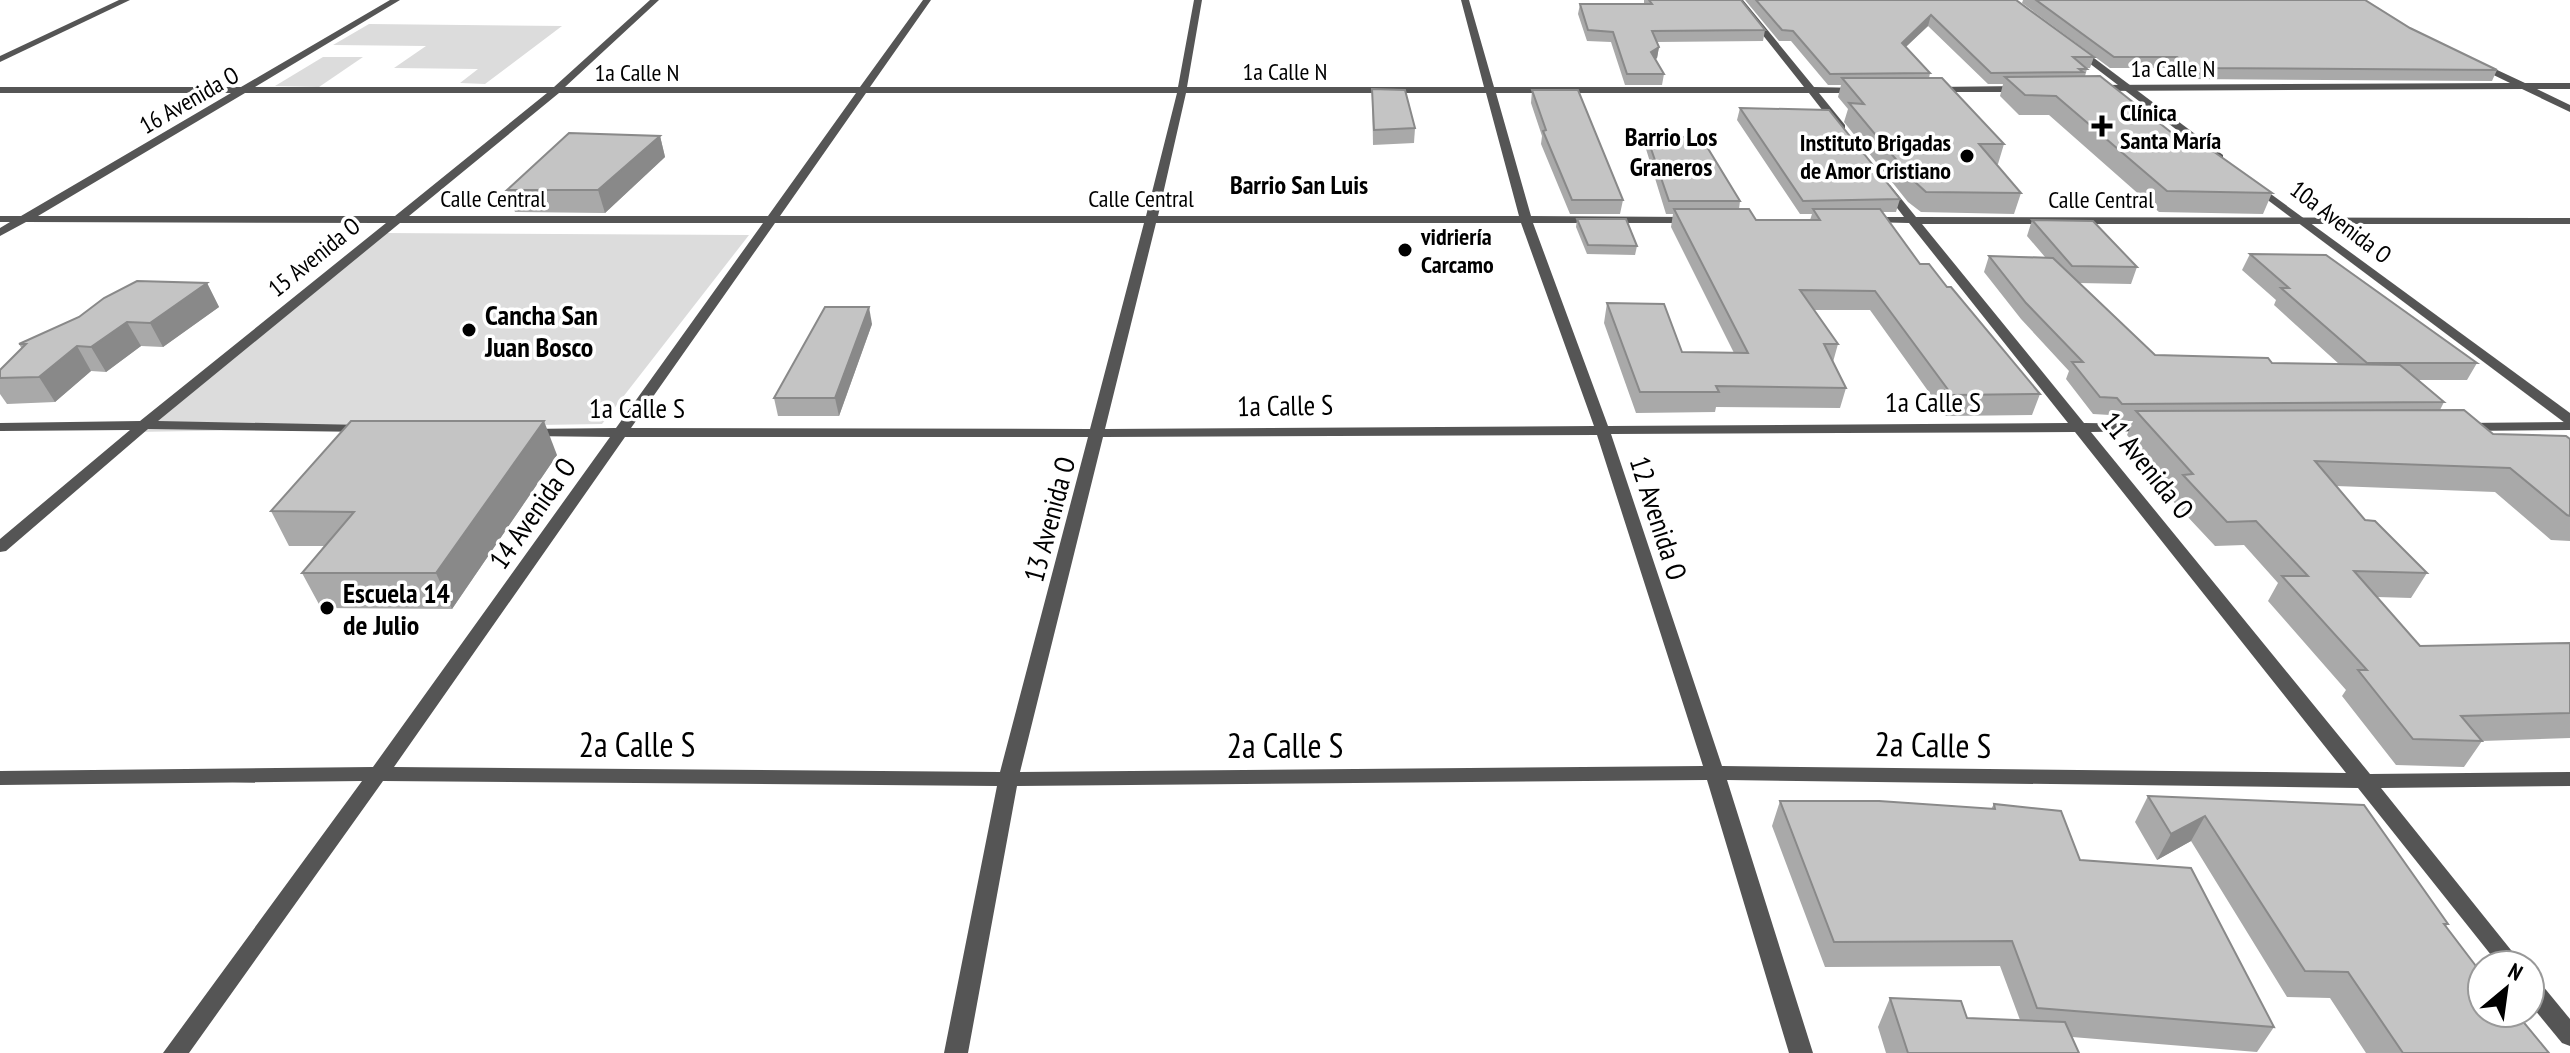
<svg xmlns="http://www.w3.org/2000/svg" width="2570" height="1053" viewBox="0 0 2570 1053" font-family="'PT Sans Narrow',sans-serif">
  <rect width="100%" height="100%" fill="#fff"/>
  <!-- green -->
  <g fill="#dcdcdc">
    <path d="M369,24L562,26L485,84L460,83L478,69L394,68L426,46L333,45Z"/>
    <path d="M323,57H363L319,87L275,86Z"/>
    <path d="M382,233L749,235L602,424L134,432Z"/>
  </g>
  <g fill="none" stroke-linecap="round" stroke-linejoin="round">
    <!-- minor -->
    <g fill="#555" fill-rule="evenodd">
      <path d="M119,0H130L0,62V56Z"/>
      <path d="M390,0H400L255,87H554L650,0H659L565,87H860L923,0H931L870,87H1178L1194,0H1202L1187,87H1484L1461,0H1469L1494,87H1804L1735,0H1743L1814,87L1861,88L1863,90L1858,93H1819L1845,125V129H1837L1809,93H1496L1531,216L1690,217L1696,220L1690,223H1533L1608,426L2068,423L1909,223L1866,222L1864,220L1870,217H1904L1881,187L1886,184L1890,185L1916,217L2570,218V224H1922L2084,423L2157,424L2159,427L2152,431L2091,432L2370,774L2570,772V786L2381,788L2523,965H2499L2358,788L1727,780L1813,1053H1789L1707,780L1017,786L968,1053H944L997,786L383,781L189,1053H163L362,781L0,785V771L373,767L610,437L528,436L523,435L521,432L523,429L616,428L763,223H400L158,421L364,425L369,426L371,429L369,432L148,429L6,551L0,552V539L130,430L0,431V423L140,421L386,223L26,222L0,236V228L10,222H0V216H21L231,93H0V87H241ZM245,93H547L395,216H38ZM559,93H856L768,216H409ZM866,93H1177L1146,216H780ZM1186,93H1486L1519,216H1158ZM775,223H1144L1090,429L631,428ZM1156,223H1521L1594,426L1105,429ZM2075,432L2346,773L1722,766L1611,434ZM1597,435L1703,766L1020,772L1103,437ZM625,437H1088L1000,772L394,767Z"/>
      <path d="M2478,61L2525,83H2570V89H2537L2570,105V112L2522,89L2094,91L2089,88L2094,85L2510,83L2475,66V62Z"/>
      <path d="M1934,87L2022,86L2027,89L2022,92H1931L1929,90Z"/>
      <path d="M2570,422V430L2464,431L2457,427L2464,423Z"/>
      <path d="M2530,977L2538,980L2570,1019V1046L2562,1043L2530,1004Z"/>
    </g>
    <!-- tertiary -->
    <g fill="#555" fill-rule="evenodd">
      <path d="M2072,46H2078L2223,155V159H2215L2072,50Z"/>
      <path d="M2253,181L2570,413V424L2565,423L2249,186L2248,184Z"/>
    </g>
  </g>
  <!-- wall -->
  <g fill="#a9a9a9">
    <path d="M1644,0H1741L1765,30L1763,41L1656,42L1659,47L1657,58L1655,60L1664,74L1662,85H1625L1611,42L1587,41L1578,14L1580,4H1644Z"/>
    <path d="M1745,0H2016L2094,57L2090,68H2086L2087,69L2085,76L2172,133L2272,193L2263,214L2159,212L2049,115H2019L2000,96L2003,84H1988L1928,26L1906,47L1930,73L1929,78L2004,144L1998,164H1996L2021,193L2014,214L1921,212L1908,202L1844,122L1848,109L1838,97L1841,85H1828L1791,41H1779Z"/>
    <path d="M2023,0H2365L2410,28L2497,70L2492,81L2189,79L2173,68H2110L2022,3Z"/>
    <path d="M1372,89L1415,128L1414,143L1373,145Z"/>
    <path d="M1532,90L1623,200L1620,214H1570L1541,144L1542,136L1531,103Z"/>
    <path d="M1740,108L1900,199L1896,212H1882L1920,264L1947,287L2040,394L2032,415L1946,416L1870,310H1814L1838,344L1833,362L1846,388L1840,408L1716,407L1715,412L1636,413L1604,323L1607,303L1682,352L1734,353L1671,227L1673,214H1666L1646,149L1647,137L1740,201L1739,209L1756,220H1810L1812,214H1800L1737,120Z"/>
    <path d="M660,136L665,157L605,213L515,212L507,190Z"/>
    <path d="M1577,219L1637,246L1635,255L1587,254L1576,227Z"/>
    <path d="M2032,220L2137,267L2131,284L2079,283L2155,355L2272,363L2339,364L2274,305L2276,300L2242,270L2250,254L2477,363L2467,380H2419L2444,402L2440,410L2493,434L2570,439V541L2551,540L2495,492L2336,486L2365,520L2427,573L2411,598L2377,597L2420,646L2570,643V738L2482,741L2464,767L2396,765L2342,696L2346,690L2268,601L2278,583L2244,545L2215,546L2171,499L2175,491L2127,435L2133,421H2115L2110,415L2093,414L2066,379L2069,371L2021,319L1984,272L1989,256L2045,257L2027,236Z"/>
    <path d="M207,283L219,307L163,347L141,346L106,372L91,371L55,402L7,404L0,394V370L22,349L19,344Z"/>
    <path d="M872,324L839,416H778L774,398Z"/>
    <path d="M557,455L452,609L321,608L302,573L324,546H289L271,511Z"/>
    <path d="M2148,796L2364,805L2448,924L2446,926L2482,1013L2549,1053H2366L2330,998L2287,997L2191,841L2157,860L2135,822Z"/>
    <path d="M1780,801L1991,809L1994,804L2080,860L2274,1027L2257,1052L2072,1037L2079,1053H1886L1878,1027L1890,998L1967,1018L2020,1020L2000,966L1825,967L1772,826Z"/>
  </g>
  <!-- shaded-wall -->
  <g fill="#898989">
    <path d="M1931,15L1928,26L1899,53L1902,43Z"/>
    <path d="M1659,47L1657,58L1649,63L1651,52Z"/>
    <path d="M660,136L665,157L605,213L598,190Z"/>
    <path d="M207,283L219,307L163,347L150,323Z"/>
    <path d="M869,307L872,324L839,416L835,398Z"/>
    <path d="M127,322L141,346L106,372L91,347Z"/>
    <path d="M77,346L91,371L55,402L39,377Z"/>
    <path d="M544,421L557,455L452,609L436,573Z"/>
    <path d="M2205,816L2191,841L2157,860L2171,834Z"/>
  </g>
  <!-- building -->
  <g fill="#c4c4c4" stroke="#898989" stroke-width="2">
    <path d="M1649,0H1741L1765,30L1652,31L1659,47L1651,52L1664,74H1627L1613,32L1588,30L1580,4H1652Z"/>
    <path d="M1756,0H2016L2094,57H2073L2087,69H2079L2083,72L1991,73L1931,15L1902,43L1930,73L1830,74L1793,31L1782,30Z"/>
    <path d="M2036,0H2365L2410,28L2497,70L2194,68L2177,57H2114Z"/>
    <path d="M2100,76L2172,133L2186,132L2272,193L2167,191L2056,96L2025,95L2005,77Z"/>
    <path d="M1842,78H1942L2004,144H1979L2021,193L1926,192L1914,181L1849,103L1864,104Z"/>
    <path d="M1372,89L1405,90L1415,128L1374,130Z"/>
    <path d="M1532,90H1578L1623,200H1572L1543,131L1546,130Z"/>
    <path d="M1740,108L1829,110L1900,199L1803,201Z"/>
    <path d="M569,133L660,136L598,190H507Z"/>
    <path d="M1647,137H1701L1740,201H1669Z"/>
    <path d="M1674,209H1749L1756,220H1820L1813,209H1880L1920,264H1929L1947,287H1951L2040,394L1952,395L1875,291L1800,290L1838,344H1824L1846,388L1716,386L1719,392H1640L1607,303L1664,304L1682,352L1748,353Z"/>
    <path d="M1577,219H1626L1637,246L1588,245Z"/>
    <path d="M2032,220L2093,221L2137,267L2072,266Z"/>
    <path d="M2250,254L2326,255L2477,363H2367L2281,288H2289Z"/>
    <path d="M1989,256L2053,258L2155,355L2268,358L2272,363L2400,365L2444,402L2122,404L2117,398L2100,397L2072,362H2083L2026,303Z"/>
    <path d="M137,281L207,283L150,323L127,322L91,347L77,346L39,377L0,378V370L26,344H19L79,317L104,298Z"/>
    <path d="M825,307H869L835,398H774Z"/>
    <path d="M2464,410L2493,434L2566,436L2570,439V516L2567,515L2510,468L2315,461L2365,520L2375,521L2427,573L2354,571L2420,646L2570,643V713L2461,716L2482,741L2413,739L2358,670H2367L2282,576H2308L2256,521L2227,522L2183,475L2193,474L2136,411Z"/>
    <path d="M351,421H544L436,573H302L354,512L271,511Z"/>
    <path d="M2148,796L2364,805L2448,924H2444L2482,974V1013H2516L2549,1053H2403L2348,972L2305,971L2205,816L2171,834Z"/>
    <path d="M1780,801H1879L1995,809L1994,804L2061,811L2080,860L2191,868L2274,1027L2037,1008L2012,941L1834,942Z"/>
    <path d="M1890,998L1961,1001L1967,1018L2065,1022L2079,1053H1908Z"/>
  </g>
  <!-- markers -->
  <g fill="#000" stroke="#fff" stroke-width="3">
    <path d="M2098 114h8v8h8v8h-8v8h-8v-8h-8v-8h8z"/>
    <circle cx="1967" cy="156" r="8"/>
    <circle cx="1405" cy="250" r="8"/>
    <circle cx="469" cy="330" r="8"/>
    <circle cx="327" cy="608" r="8"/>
  </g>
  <g text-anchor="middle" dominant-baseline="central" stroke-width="7" stroke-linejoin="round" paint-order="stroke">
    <!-- far-street labels -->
    <g font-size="24" fill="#000" stroke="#fff">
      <text x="2173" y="68">1a Calle N</text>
      <text x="1285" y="71">1a Calle N</text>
      <text x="637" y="72">1a Calle N</text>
      <text transform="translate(189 100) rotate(-30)">16 Avenida O</text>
      <text x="493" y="198">Calle Central</text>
      <text x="1141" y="198">Calle Central</text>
      <text x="2101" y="199">Calle Central</text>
      <text transform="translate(2341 222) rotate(37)">10a Avenida O</text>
      <text transform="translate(314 257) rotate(-39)">15 Avenida O</text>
    </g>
    <!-- far-poi labels -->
    <g font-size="24" font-weight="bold" fill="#000" stroke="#fff" text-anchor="start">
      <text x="2120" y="112">Clínica<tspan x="2120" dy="28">Santa María</tspan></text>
      <text x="1951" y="142" text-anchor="end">Instituto Brigadas<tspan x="1951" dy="28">de Amor Cristiano</tspan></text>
      <text x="1421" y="236">vidriería<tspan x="1421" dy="28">Carcamo</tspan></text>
    </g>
    <!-- far-neighbourhood labels -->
    <g font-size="26" font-weight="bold" fill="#000" stroke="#fff">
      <text x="1671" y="136">Barrio Los<tspan x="1671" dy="30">Graneros</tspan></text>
      <text x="1299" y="184">Barrio San Luis</text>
    </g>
    <!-- poi labels -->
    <g font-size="28" font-weight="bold" fill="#000" stroke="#fff" text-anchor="start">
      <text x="485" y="314">Cancha San<tspan x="485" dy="32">Juan Bosco</tspan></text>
      <text x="343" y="592">Escuela 14<tspan x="343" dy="32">de Julio</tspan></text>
    </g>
    <!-- street labels -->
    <g font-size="28" fill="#000" stroke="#fff">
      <text x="1933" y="401">1a Calle S</text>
      <text transform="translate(1285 405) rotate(-1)">1a Calle S</text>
      <text x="637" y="407">1a Calle S</text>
      <text transform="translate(2148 465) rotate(51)">11 Avenida O</text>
      <text transform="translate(532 513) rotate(-55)">14 Avenida O</text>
      <text transform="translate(1659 518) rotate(72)">12 Avenida O</text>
      <text transform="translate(1049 519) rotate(-75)">13 Avenida O</text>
    </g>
    <!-- near-street labels -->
    <g font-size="34" fill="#000" stroke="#fff">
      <text x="637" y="744">2a Calle S</text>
      <text transform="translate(1933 744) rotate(1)">2a Calle S</text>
      <text x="1285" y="745">2a Calle S</text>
    </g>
  </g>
  <!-- north arrow -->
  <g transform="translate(2506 989) rotate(29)"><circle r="38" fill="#ffffff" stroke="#999999" stroke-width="2"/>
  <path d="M0-6L14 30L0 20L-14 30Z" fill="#000000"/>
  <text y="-12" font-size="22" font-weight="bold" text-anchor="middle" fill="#000000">N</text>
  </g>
</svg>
